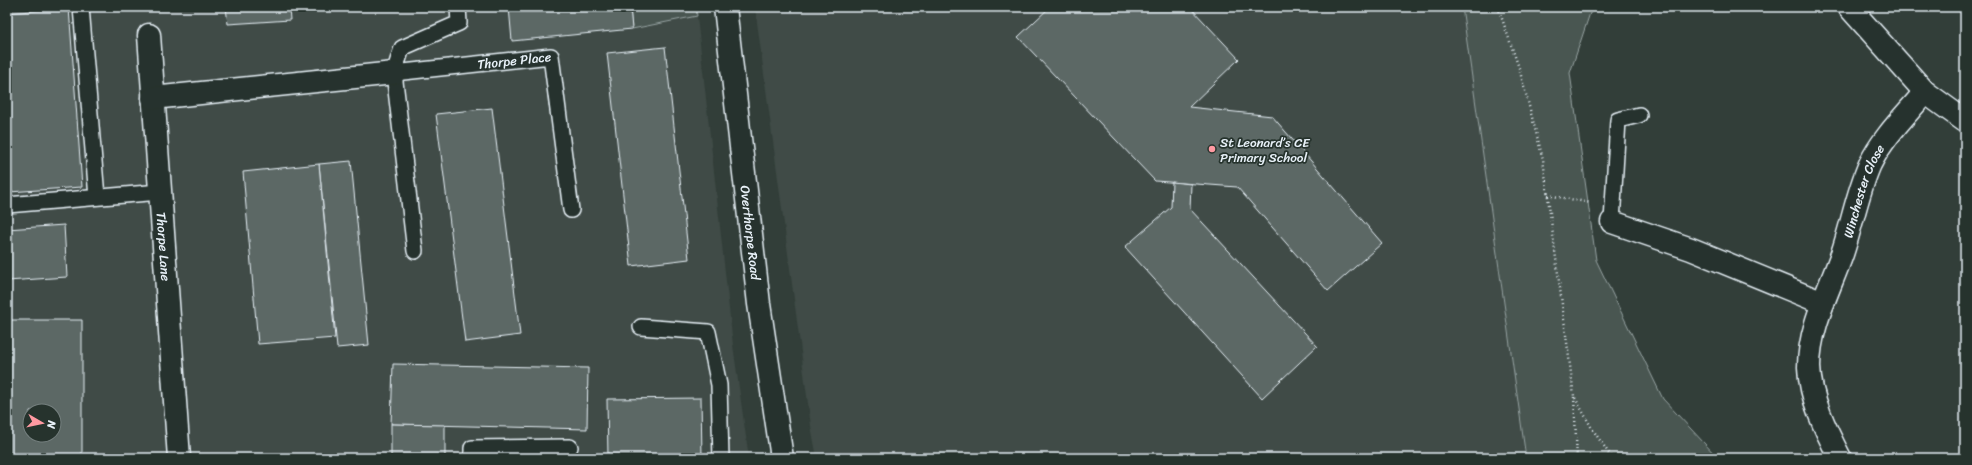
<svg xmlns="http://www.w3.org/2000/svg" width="1972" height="465" viewBox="0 0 1972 465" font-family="Sriracha,sans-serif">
  <rect width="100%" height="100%" fill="#323e39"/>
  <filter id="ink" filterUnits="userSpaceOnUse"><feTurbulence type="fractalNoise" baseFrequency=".025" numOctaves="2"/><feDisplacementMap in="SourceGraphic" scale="8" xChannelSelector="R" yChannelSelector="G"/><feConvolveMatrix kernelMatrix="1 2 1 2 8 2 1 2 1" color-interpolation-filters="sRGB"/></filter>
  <g filter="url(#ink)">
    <!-- built -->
    <g fill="#3f4b46" fill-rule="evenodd">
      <path d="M7,7H696L733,345L749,458H7ZM30,411H54V435H30Z"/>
      <path d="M755,7H1462L1526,458H817L811,426Z"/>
    </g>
    <!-- green -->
    <g fill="#495651" stroke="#98a4a4">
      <path d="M630,7H696L697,16L632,29Z"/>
      <path d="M1462,7H1600L1590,13L1570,73L1596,260L1663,399L1718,458H1526Z"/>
    </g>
    <!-- building -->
    <g fill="#5c6865" stroke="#e8f1f8" fill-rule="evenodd">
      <path d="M226,7H289L290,20L228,24Z"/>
      <path d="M509,7H630L632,29L512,41Z"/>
      <path d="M1050,7H1190L1239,59L1189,107L1272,116L1382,243L1328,291L1237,187L1155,181L1018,37Z"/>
      <path d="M69,8L82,187L9,192L7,165V13Z"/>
      <path d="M665,47L689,259L631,266L607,53Z"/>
      <path d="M492,108L520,335L465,342L436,114Z"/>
      <path d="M351,161L369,345L337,348L319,164Z"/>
      <path d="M319,164L335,338L258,344L243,172Z"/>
      <path d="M1172,182L1191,184L1190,209L1317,346L1262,398L1125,247L1171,207Z"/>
      <path d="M64,225L67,277L7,281V229Z"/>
      <path d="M7,320H82V458H7ZM30,411H54V435H30Z"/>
      <path d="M393,364L588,368L587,429L391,424Z"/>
      <path d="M701,398L702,458H608L607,399Z"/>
      <path d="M391,424L445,425V458H391Z"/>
    </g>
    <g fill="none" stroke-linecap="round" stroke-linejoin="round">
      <defs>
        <g id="lane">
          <path d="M81,7L97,197"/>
          <path id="s1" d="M394,73L551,56L571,210"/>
          <path d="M7,205L160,192"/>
          <path d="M1612,222L1618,120L1639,115"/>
          <path d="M415,251L394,73L402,48L459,23L458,7"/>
          <path d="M641,327L708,332L719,385L721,458"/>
          <path d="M472,458V448L570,447"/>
        </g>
        <g id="street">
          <path id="s2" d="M725,7L759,304L782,458"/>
          <path d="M1849,7L1925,92L1965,121"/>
          <path id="s3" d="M149,35L179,458"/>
          <path d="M153,98L394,73"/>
          <path d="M1612,222L1691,249L1823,303"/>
          <path id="s4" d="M1840,458C1826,431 1810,398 1809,367C1809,327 1829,291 1842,254C1852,225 1857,193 1870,164C1883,137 1906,115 1925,92"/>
        </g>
      </defs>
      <!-- lane casing -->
      <use href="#lane" stroke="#e8f1f8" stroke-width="18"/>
      <!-- street casing -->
      <use href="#street" stroke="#e8f1f8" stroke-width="25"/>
      <!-- path -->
      <g stroke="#e8f1f8" stroke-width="2.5" stroke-dasharray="1 3" stroke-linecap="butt">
        <path d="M1498,7L1519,68L1543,159L1574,396L1593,430L1612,458"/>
        <path d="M1548,195L1591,203"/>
        <path d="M1574,397L1577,458"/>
      </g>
      <!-- lane -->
      <use href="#lane" stroke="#26332d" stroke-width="15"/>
      <!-- street -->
      <use href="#street" stroke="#26332d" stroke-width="22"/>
    </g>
  </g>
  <!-- markers -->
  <circle fill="#ff9aa2" stroke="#26332d" stroke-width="1.5" cx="1212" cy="149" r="4"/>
  <g text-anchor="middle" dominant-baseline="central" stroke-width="3.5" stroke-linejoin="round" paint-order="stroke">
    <!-- street labels -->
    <g font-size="13" fill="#e8f1f8" stroke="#26332d">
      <text stroke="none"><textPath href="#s1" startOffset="121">Thorpe Place</textPath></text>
      <text stroke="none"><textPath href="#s4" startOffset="282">Winchester Close</textPath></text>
      <text stroke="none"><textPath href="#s2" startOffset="227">Overthorpe Road</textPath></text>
      <text stroke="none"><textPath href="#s3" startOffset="212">Thorpe Lane</textPath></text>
    </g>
    <!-- poi labels -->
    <g font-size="13" fill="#e8f1f8" stroke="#26332d" text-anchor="start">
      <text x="1220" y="142">St Leonard’s CE<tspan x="1220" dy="15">Primary School</tspan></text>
    </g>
  </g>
  <!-- margin -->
  <rect width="1972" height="465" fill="none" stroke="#26332d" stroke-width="24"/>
  <rect x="12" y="12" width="1948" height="441" fill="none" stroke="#e8f1f8" stroke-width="1.5" filter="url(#ink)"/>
  <!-- north arrow -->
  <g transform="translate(42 423) rotate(99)"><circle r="19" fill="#26332d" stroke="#747f7e"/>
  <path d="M0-3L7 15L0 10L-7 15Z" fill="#ff9aa2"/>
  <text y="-6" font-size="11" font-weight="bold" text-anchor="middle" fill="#e8f1f8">N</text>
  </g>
</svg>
